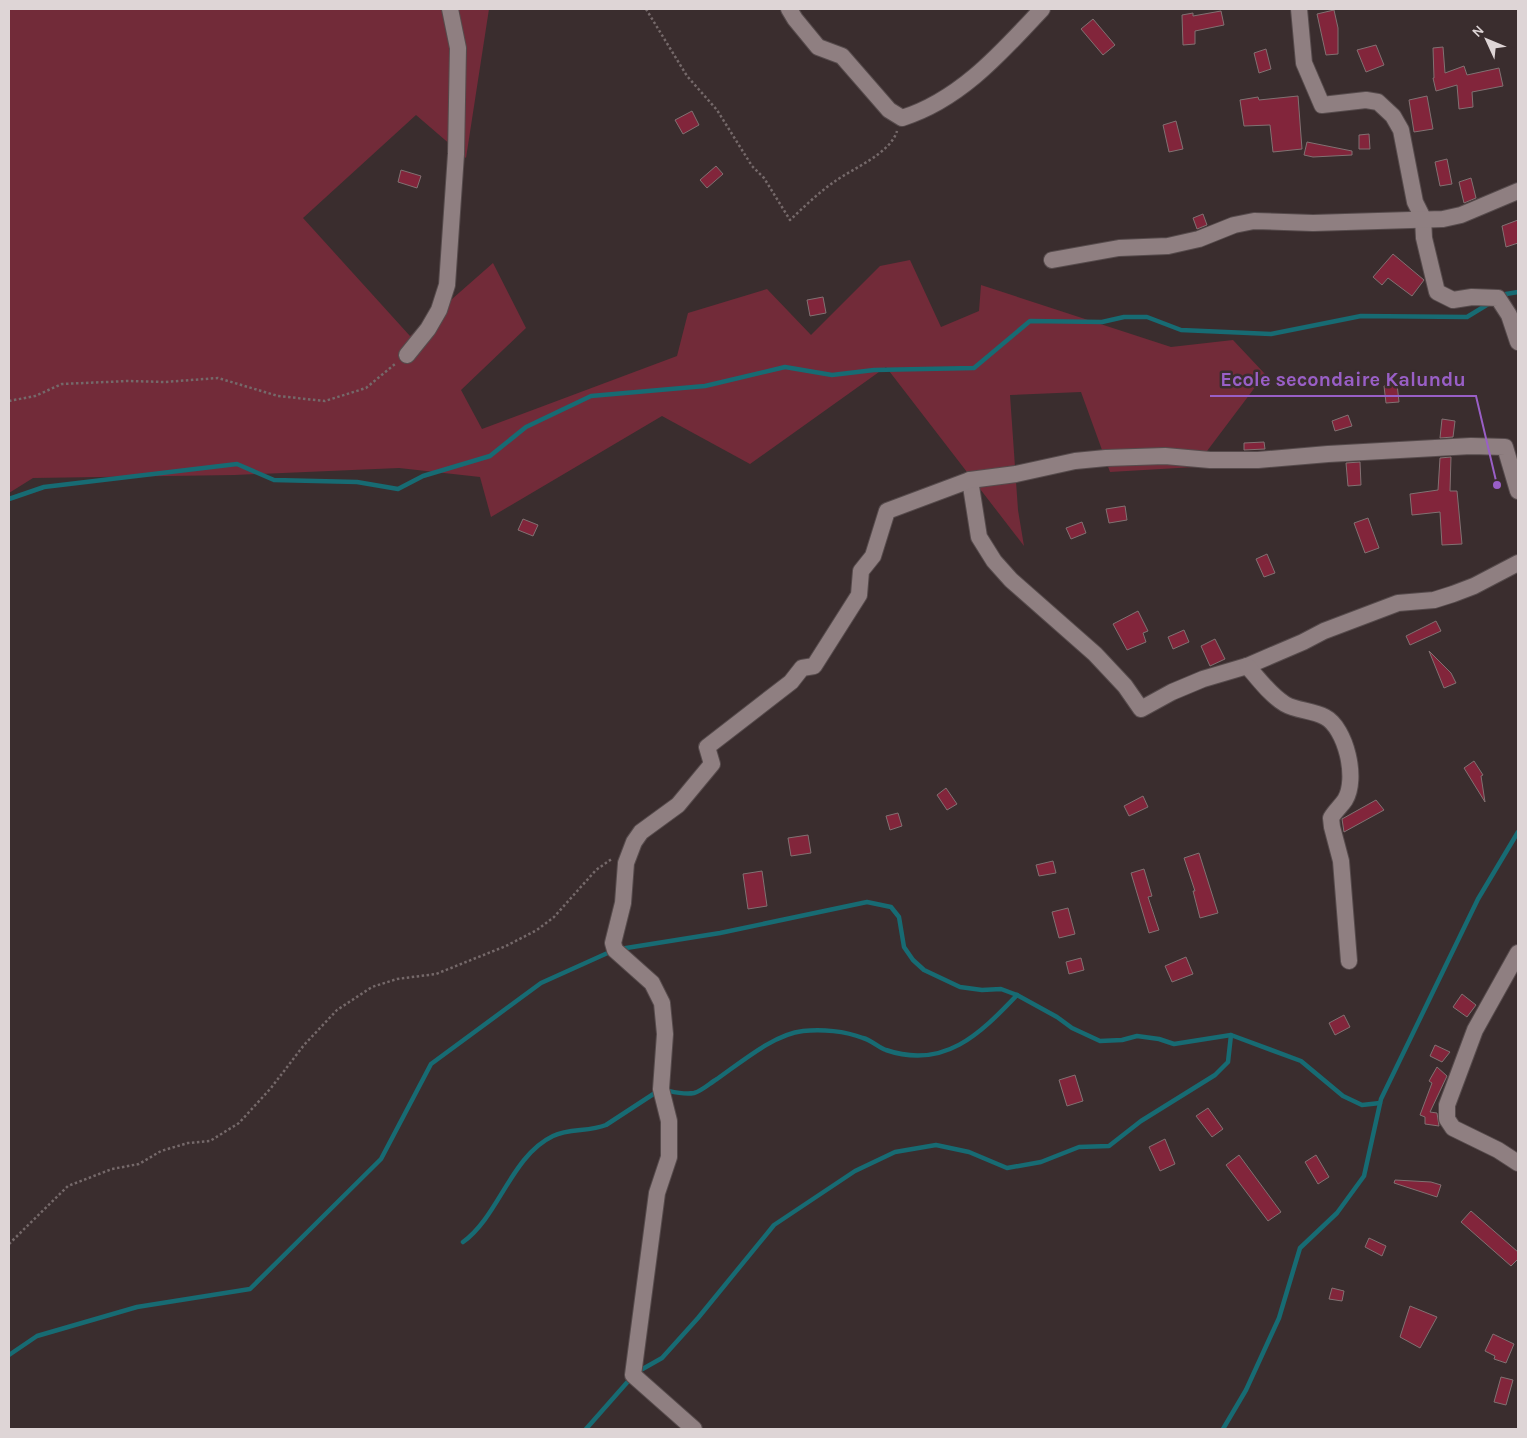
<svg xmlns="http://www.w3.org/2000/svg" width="1527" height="1438" viewBox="0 0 1527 1438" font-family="Karla,sans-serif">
  <rect width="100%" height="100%" fill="#3a2d2e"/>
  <!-- green -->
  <path fill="#722b39" d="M9,9H489L466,158L416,115L303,218L410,336L493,263L526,328L461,390L482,429L677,356L688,313L767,289L811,335L880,266L910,260L941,327L979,311L981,285L1171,347L1233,340L1265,374L1195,467L1110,472L1081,392L1010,395L1018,510L1024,546L886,367L750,464L662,416L491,517L480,477L399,468L235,475L33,478L9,493Z"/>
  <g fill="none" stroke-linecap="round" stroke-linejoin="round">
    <!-- stream -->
    <g stroke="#176b73" stroke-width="4.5">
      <path d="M1501,297L1506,294L1518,292"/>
      <path d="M9,499L44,487L237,464L274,480L357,482L398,489L423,476L490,456L526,427L591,396L705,386L785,367L832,375L874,370L974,368L1030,321L1102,322L1124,317H1147L1181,330L1271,334L1361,316L1467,317L1490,303"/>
      <path d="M620,949L720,933L867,902L891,907L899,917L904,947L913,960L924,970L960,987L982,990L1001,989L1017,995L1057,1017L1072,1028L1100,1041L1122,1040L1137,1036L1159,1039L1174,1044L1231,1035L1301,1061L1343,1096L1362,1105L1380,1103"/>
      <path d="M665,1090C674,1092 684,1095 694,1093C702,1091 710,1083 717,1079C740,1063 774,1034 803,1031C822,1029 845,1031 863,1038C871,1040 878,1047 886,1050C944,1070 980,1034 1017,995"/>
      <path d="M463,1242C499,1216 511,1156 553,1136C569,1128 589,1132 606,1125L658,1091"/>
      <path d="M9,1355L37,1336L137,1307L250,1289L381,1159L431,1064L541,983L612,951"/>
      <path d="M639,1371L662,1358L698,1318L774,1225L855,1171L895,1152L936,1145L969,1152L1007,1168L1041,1162L1079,1147L1109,1146L1141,1121L1215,1075L1228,1062L1231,1035"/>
      <path d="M586,1429L631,1378"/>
      <path d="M1223,1429L1246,1390L1279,1318L1300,1248L1337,1213L1364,1176L1381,1099L1478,899L1518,832"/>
    </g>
  </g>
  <!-- building -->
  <g fill="#82253b" stroke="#817172">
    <path d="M1334,10L1338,28V54L1326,55L1317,14Z"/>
    <path d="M1221,11L1224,25L1195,31V44L1183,45L1182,15L1193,13V16Z"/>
    <path d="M1093,19L1115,45L1103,55L1081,29Z"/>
    <path d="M1376,45L1384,65L1366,72L1357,50Z"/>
    <path d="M1443,47L1445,73L1464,66L1467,75L1499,68L1503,86L1472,92L1473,107L1459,109L1457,85L1436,91L1433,78H1434L1433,48Z"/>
    <path d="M1266,49L1271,69L1259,73L1254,53Z"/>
    <path d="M1298,96L1302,149L1273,152L1270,125L1244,126L1240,100L1258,97L1259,100Z"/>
    <path d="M1427,96L1433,129L1414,132L1409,100Z"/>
    <path d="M692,111L699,125L683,134L675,120Z"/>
    <path d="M1176,121L1183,149L1169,152L1163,125Z"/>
    <path d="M1369,134L1370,149H1359V135Z"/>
    <path d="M1307,142L1352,151V155L1313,157L1304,155Z"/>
    <path d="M1447,159L1452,184L1440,186L1435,162Z"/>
    <path d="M716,166L723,174L707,188L700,180Z"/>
    <path d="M401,170L421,176L417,188L398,182Z"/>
    <path d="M1471,178L1476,198L1464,203L1459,182Z"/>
    <path d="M1203,214L1207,225L1197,229L1193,218Z"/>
    <path d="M1518,220V243L1506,247L1502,226Z"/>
    <path d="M1393,254L1424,280L1412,296L1388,278L1382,285L1373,277Z"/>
    <path d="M823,297L826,313L810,316L807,300Z"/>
    <path d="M1397,384L1399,402L1386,403L1384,386Z"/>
    <path d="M1348,415L1352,426L1335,431L1332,421Z"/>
    <path d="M1442,419L1455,421L1453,437L1440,438Z"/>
    <path d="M1264,442L1265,449L1244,450V443Z"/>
    <path d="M1451,457L1450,491H1457L1462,544L1442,545L1440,512L1412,515L1410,494L1438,490L1440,458Z"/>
    <path d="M1360,462L1361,485L1348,486L1346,463Z"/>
    <path d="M1125,506L1127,520L1109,523L1106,509Z"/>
    <path d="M1368,518L1379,548L1365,553L1354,523Z"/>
    <path d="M523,519L538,525L533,536L518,530Z"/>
    <path d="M1082,522L1086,533L1071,539L1066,528Z"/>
    <path d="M1267,554L1275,573L1264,577L1256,559Z"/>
    <path d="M1138,611L1148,631L1143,633L1146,642L1127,650L1113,624Z"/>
    <path d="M1436,621L1441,631L1410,645L1406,636Z"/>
    <path d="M1184,630L1189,642L1173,649L1168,637Z"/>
    <path d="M1215,639L1225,659L1210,666L1201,646Z"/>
    <path d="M1429,651L1451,673L1456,683L1444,688Z"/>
    <path d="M1474,761L1483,775L1481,776L1485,802L1464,768Z"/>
    <path d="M946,788L957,804L947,810L937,795Z"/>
    <path d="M1143,796L1148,807L1129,816L1124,806Z"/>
    <path d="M1376,800L1384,810L1344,832L1342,819Z"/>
    <path d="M898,813L902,826L890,830L886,816Z"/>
    <path d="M808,835L811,853L791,856L788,838Z"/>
    <path d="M1199,853L1218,913L1200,918L1193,891H1195L1184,858Z"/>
    <path d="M1053,861L1056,873L1039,876L1036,865Z"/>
    <path d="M1144,869L1152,896L1148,897L1159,930L1149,933L1131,873Z"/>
    <path d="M762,871L767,906L748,909L743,874Z"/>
    <path d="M1068,908L1075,934L1059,938L1052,912Z"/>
    <path d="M1186,957L1193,974L1172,982L1165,966Z"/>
    <path d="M1081,958L1084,970L1069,974L1066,962Z"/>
    <path d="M1462,994L1476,1005L1467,1017L1453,1007Z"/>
    <path d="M1344,1015L1350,1027L1335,1035L1329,1023Z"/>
    <path d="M1435,1045L1450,1052L1442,1062L1430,1056Z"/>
    <path d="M1437,1067L1447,1076L1430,1112L1437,1113L1439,1126L1425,1124V1117L1420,1115L1432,1083L1429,1081Z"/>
    <path d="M1075,1075L1083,1101L1067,1106L1059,1080Z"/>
    <path d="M1208,1108L1223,1129L1212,1137L1196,1116Z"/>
    <path d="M1165,1139L1175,1164L1160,1171L1149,1147Z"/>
    <path d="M1239,1155L1281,1212L1268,1221L1226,1165Z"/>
    <path d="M1316,1155L1329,1177L1318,1184L1305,1162Z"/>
    <path d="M1395,1180L1431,1182L1441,1185L1437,1197L1394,1183Z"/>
    <path d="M1471,1211L1518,1252V1259L1511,1266L1461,1222Z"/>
    <path d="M1369,1238L1386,1246L1382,1256L1365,1247Z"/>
    <path d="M1332,1288L1344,1291L1342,1301L1329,1299Z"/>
    <path d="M1410,1306L1437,1317L1420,1348L1400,1337Z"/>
    <path d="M1493,1334L1514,1344L1506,1363L1494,1359L1495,1356L1485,1351Z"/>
    <path d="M1501,1377L1513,1380L1506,1405L1494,1402Z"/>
  </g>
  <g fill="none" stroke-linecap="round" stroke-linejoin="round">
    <defs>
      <g id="minor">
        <path d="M789,9L795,19L818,47L842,56L889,110L902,118C960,100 1002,52 1042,9"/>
        <path d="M1299,9L1304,63L1322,105L1366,100L1378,102L1393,116L1401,130L1415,202L1423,218L1424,238L1437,292L1453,300L1472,297L1498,298L1509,315L1518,342"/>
        <path d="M1052,260L1119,248L1168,246L1199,239L1234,225L1254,221L1313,223L1443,219L1461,215L1518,191"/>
        <path d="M407,355L428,329L439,310L447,285L456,154L458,48L450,9"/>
        <path d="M970,480L979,537L994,561L1011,580L1095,654L1125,686L1141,709L1172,692L1203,679L1247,666L1303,642L1324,631L1398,603L1434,600L1453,594L1474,586L1518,563"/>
        <path d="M1247,666C1259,679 1270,695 1285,704C1297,711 1312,710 1325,717C1346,728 1358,779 1345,800C1341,806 1335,811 1331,818L1332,827L1341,861L1349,961"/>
        <path d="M1518,953L1475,1030L1447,1105V1119L1453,1128L1498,1150L1518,1163"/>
        <path d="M694,1429L633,1375L657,1193L669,1157V1121L661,1089L665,1034L662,1003L652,983L615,950L613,943L623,903L626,863L634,842L641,832L678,805L712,764L707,747L791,682L802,668L814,666L859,595L861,571L873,556L887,511L970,480L1016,474L1075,461L1106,458L1165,456L1210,460H1258L1328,454L1471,446L1505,447L1518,491"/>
      </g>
    </defs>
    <!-- minor casing -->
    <use href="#minor" stroke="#564b4c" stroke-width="18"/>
    <!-- path -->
    <g stroke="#75696a" stroke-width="2.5" stroke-dasharray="2.5 2.5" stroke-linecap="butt">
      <path d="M646,9L687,76L717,110L752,166L764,178L790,220C804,207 818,193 834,182C853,168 890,154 897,131"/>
      <path d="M9,401L35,396L62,384L128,381L165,382L218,378L278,396L325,401L366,388L395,364"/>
      <path d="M9,1244L68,1186L112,1169L139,1164L161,1151L188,1143L210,1141L239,1123L271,1088L304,1045L337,1010L372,987L397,979L436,974L506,946L537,930L554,917L596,870L613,858"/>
    </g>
    <!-- minor -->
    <use href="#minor" stroke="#8f7f81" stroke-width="16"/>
  </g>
  <!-- callouts -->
  <path fill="none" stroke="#995fc6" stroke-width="2" d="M1497 485L1476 396H1210"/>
  <circle fill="#995fc6" stroke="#3a2d2e" stroke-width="2" cx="1497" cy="485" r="5"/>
  <g font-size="20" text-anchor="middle" font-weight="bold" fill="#995fc6" stroke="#3a2d2e" stroke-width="5" stroke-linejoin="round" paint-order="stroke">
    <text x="1343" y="386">Ecole secondaire Kalundu</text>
  </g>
  <!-- border -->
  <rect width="1527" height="1438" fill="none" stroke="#ded5d6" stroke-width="20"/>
  <!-- north arrow -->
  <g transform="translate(1487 40) rotate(314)" stroke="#3a2d2e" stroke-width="4" paint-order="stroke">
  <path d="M0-4L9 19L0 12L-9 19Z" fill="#ded5d6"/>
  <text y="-8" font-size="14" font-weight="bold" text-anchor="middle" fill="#ded5d6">N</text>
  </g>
</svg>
